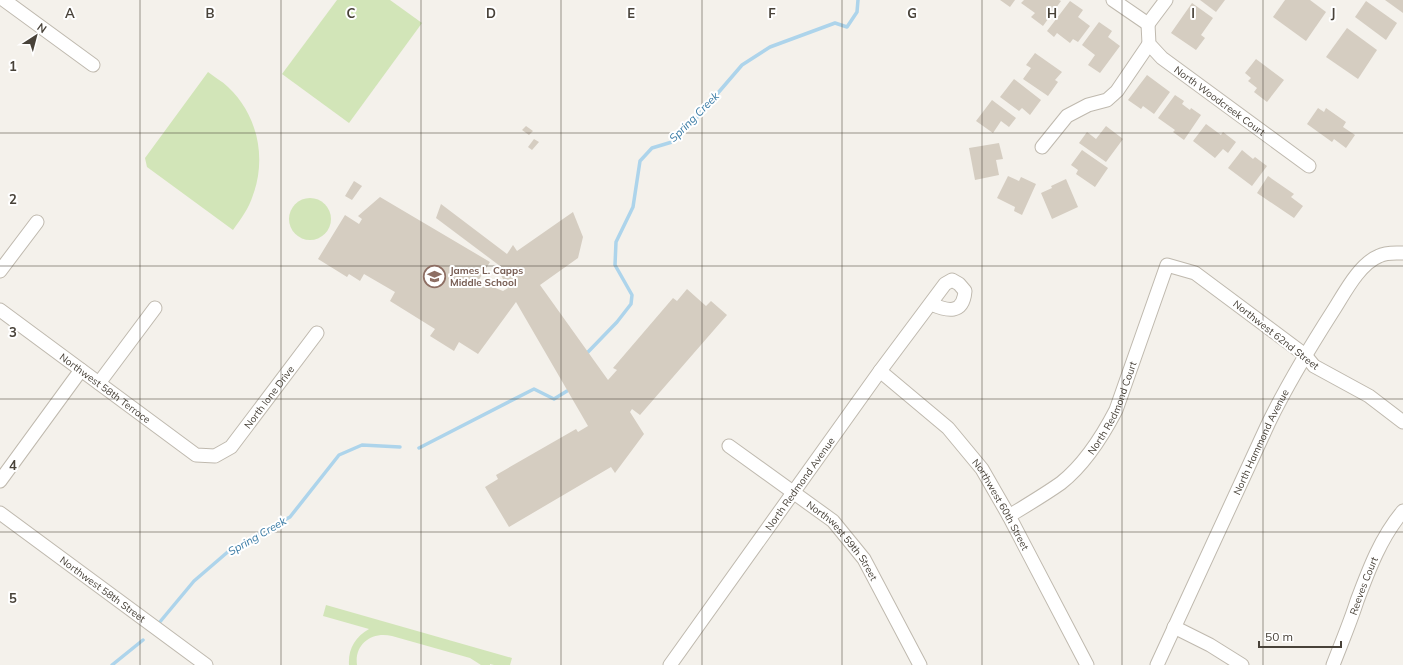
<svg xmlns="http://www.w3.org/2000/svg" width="1403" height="665" viewBox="0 0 1403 665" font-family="Mulish,sans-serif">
  <rect width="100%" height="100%" fill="#f4f1eb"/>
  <!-- green -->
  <g fill="#d2e5b8">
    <path d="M337,0H390L422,23L349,123L282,74Z"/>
    <path d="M208,72C214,77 222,81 228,87C257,114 267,157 253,195C249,208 241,219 233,230L147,167L145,158Z"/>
    <circle cx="310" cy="219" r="21"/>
    <path d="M326,605L512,658L510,665H494L490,664V665H481L470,658L392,636C372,631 354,644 357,665H349C348,649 355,637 369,629L323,616Z"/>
  </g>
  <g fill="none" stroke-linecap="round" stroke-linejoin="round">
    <!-- stream -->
    <g stroke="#add4eb" stroke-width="3.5">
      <path d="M588,352L617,322L631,304L632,295L615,265L616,242L633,207L640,161L652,148L672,142L693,122L742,65L770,47L835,23L847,27L857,12L858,0"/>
      <path d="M419,448L534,389L554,399L567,391"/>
      <path d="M159,623L194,581L230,550L290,517L339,455L362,445L400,447"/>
      <path d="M112,665L143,640"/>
    </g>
  </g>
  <!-- building -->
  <g fill="#d5cdc1">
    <path d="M1000,0H1015L1010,7Z"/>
    <path d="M1024,0H1059L1061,1L1043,26L1031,17L1035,13L1021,3Z"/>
    <path d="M1200,0H1225L1216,12Z"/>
    <path d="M1285,0H1310L1326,12L1306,41L1273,17Z"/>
    <path d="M1385,0H1403V13Z"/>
    <path d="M1070,1L1083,10L1078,17L1090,26L1078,42L1073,39L1070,43L1057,33L1054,37L1047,31Z"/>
    <path d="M1366,1L1397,23L1386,40L1355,17Z"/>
    <path d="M1192,3L1213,18L1201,35L1205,38L1196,50L1171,33Z"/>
    <path d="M1099,22L1112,31L1108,37L1120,46L1100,73L1088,65L1095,55L1082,45Z"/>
    <path d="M1347,28L1377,50L1358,79L1326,57Z"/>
    <path d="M1035,53L1062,72L1055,80L1058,82L1048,96L1023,79L1031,68L1026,65Z"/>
    <path d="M1256,59L1284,80L1267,102L1254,92L1257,88L1248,81L1251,78L1245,73Z"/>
    <path d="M1147,75L1170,92L1154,114L1143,106L1141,109L1128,100Z"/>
    <path d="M1014,79L1041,100L1030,115L1022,108L1019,111L1000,97Z"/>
    <path d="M1175,95L1184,101L1182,104L1190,110L1191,108L1201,115L1184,140L1173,132L1175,130L1158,118Z"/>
    <path d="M992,100L1016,118L1009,127L1001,121L993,133L976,121Z"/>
    <path d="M1318,108L1324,112L1326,108L1346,122L1343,127L1355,135L1346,148L1334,139L1332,142L1307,124Z"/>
    <path d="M1206,124L1221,135L1223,132L1236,142L1228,153L1223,149L1215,158L1193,141Z"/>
    <path d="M526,126L533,131L529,135L522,130Z"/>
    <path d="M1106,126L1123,139L1106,162L1079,143L1087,132L1096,139Z"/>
    <path d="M534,139L539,142L532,150L528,147Z"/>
    <path d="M999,143L1003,159L996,160L999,175L975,180L969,148Z"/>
    <path d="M1082,150L1108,168L1095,187L1076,174L1078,170L1071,165Z"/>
    <path d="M1242,150L1253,159L1255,157L1267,166L1252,186L1228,168Z"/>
    <path d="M1008,176L1019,181L1021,177L1036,184L1022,215L1014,211L1015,207L997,198Z"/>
    <path d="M1268,176L1294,194L1291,197L1303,206L1294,218L1257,193Z"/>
    <path d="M1066,179L1078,207L1052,219L1041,193L1052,188L1051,186Z"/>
    <path d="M354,181L362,186L352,200L345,196Z"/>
    <path d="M380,197L490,262L478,281L503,291L508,288L498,270L500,266L436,218L441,204L507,254L513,245L517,251L573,212L583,237L578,258L540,285L608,380L617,370L613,368L673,298L677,301L687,289L706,306L711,301L727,315L640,415L632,409L630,412L644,434L615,473L611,467L509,527L485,487L498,479L496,475L576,429L578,432L588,426L516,302L478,354L459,342L454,351L430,336L435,329L390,301L395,292L364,274L360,281L349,274L347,277L318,259L345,215L359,224L362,219L358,216Z"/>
  </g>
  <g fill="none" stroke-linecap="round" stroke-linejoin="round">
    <defs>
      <g id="minor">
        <path d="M4,0L93,65"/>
        <path d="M1113,0L1148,24"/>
        <path id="s1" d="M1148,24L1149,44L1162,58L1309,166"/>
        <path d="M1148,24L1166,0"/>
        <path d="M1042,147L1067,116L1088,105L1107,100L1117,91L1149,44"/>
        <path d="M0,271L37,222"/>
        <path id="s2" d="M0,310L196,455L215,456L231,447L317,333"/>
        <path id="s3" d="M880,371L948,428L982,469L1009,516L1087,665"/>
        <path d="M99,383L155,308"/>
        <path id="s4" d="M729,446L833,521L864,559L920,665"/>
        <path d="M0,481L81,370"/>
        <path id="s5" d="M0,513L206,665"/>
        <path id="s6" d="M1009,516C1027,505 1044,495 1061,483C1085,464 1102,437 1116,410L1167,265L1195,273L1305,355L1314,366L1369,396L1403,422"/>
        <path d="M1174,627L1210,645L1242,665"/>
        <path id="s7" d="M670,665L880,371L945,284L952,280L959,284L965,291C963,315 947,311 931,304"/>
        <path id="s8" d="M1157,665L1269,422C1288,383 1310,347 1333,311C1344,294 1359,264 1379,256C1386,252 1395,253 1403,253"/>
        <path id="s9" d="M1333,665C1341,644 1350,623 1357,601C1369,569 1381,537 1403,511"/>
      </g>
    </defs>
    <!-- minor casing -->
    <use href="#minor" stroke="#bfb9ae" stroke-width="15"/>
    <!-- minor -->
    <use href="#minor" stroke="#fff" stroke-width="13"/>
  </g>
  <!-- grid -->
  <path fill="none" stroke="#484239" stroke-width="1" stroke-opacity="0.55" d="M140,0V665M281,0V665M421,0V665M561,0V665M702,0V665M842,0V665M982,0V665M1122,0V665M1263,0V665M0,133H1403M0,266H1403M0,399H1403M0,532H1403"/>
  <!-- icons -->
  <defs>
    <symbol id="school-ring" viewBox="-11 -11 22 22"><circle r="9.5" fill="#fff" stroke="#8d6e63" stroke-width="1.5"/><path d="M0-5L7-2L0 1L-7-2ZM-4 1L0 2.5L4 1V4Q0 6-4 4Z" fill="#8d6e63"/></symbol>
  </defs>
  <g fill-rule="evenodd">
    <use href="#school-ring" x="422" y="264" width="25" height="25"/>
  </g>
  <g text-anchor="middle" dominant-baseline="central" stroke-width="4" stroke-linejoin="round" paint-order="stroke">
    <!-- street labels -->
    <g font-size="10" fill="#484239" stroke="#fff">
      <text stroke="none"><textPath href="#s1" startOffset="111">North Woodcreek Court</textPath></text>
      <text transform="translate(1276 335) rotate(38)">Northwest 62nd Street</text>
      <text stroke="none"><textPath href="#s2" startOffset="131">Northwest 58th Terrace</textPath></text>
      <text stroke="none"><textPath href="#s2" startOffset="344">North Ione Drive</textPath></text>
      <text stroke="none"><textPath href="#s6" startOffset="154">North Redmond Court</textPath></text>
      <text stroke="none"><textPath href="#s8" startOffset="246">North Hammond Avenue</textPath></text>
      <text stroke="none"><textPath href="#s7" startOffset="223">North Redmond Avenue</textPath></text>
      <text stroke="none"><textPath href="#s3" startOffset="182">Northwest 60th Street</textPath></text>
      <text stroke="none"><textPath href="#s4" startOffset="149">Northwest 59th Street</textPath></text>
      <text stroke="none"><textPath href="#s9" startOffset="85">Reeves Court</textPath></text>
      <text stroke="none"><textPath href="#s5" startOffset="128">Northwest 58th Street</textPath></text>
    </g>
    <!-- education labels -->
    <g font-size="10" font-weight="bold" fill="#785e54" stroke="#fff" text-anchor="start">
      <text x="450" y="270">James L. Capps<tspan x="450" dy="12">Middle School</tspan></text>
    </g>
    <!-- water labels -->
    <g font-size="11" font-style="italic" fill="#387aa4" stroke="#fff">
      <text transform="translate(694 117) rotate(-45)">Spring Creek</text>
      <text transform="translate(257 536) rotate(-30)">Spring Creek</text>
    </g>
  </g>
  <g font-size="13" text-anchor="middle" font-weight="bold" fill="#484239" stroke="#fff" stroke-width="4" stroke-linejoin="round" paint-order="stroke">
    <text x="70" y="18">A</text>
    <text x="210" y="18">B</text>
    <text x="351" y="18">C</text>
    <text x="491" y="18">D</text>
    <text x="631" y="18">E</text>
    <text x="772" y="18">F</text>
    <text x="912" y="18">G</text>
    <text x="1052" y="18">H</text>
    <text x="1193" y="18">I</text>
    <text x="1333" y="18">J</text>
    <text x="13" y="71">1</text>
    <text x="13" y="204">2</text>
    <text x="13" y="337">3</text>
    <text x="13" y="470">4</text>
    <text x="13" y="603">5</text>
  </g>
  <!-- north arrow -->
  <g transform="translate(36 36) rotate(36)" stroke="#ffffff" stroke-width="3" paint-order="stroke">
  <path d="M0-3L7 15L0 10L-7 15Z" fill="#484239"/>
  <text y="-6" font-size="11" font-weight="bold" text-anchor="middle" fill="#484239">N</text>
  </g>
  <!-- scale -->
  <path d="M1259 641v6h82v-6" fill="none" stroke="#484239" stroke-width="2"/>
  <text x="1265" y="641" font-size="12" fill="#484239" stroke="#ffffff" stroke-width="3" paint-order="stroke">50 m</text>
</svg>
